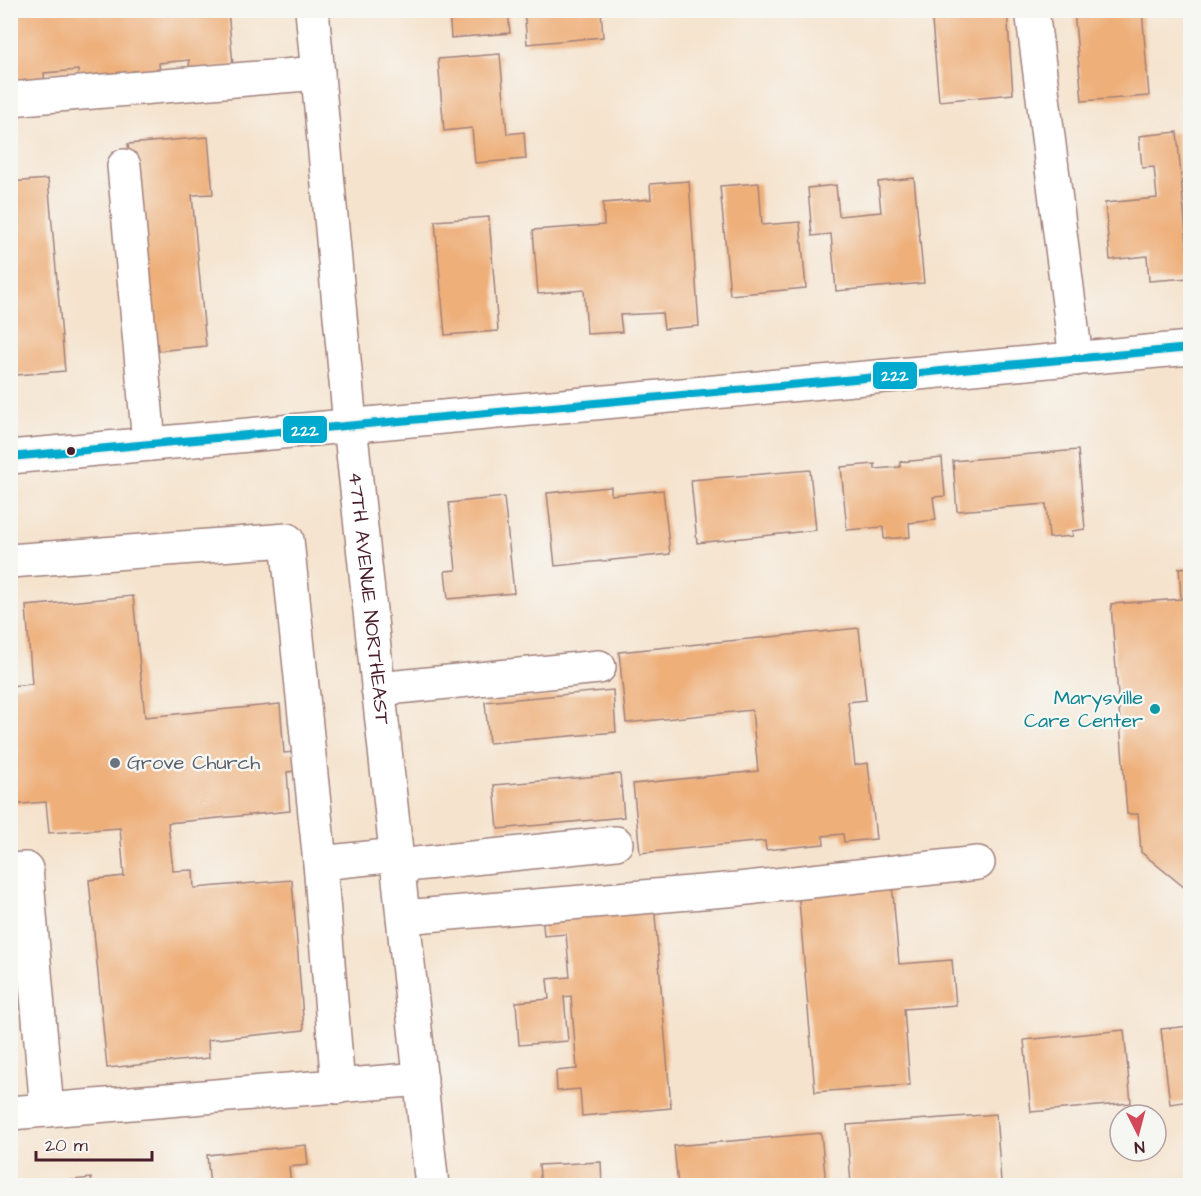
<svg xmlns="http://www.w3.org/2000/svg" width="1201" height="1196" viewBox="0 0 1201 1196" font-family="'Architects Daughter',sans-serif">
  <rect width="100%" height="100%" fill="#f6f6f2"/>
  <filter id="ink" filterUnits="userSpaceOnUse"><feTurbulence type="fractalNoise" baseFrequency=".0167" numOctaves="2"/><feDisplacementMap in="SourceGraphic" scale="12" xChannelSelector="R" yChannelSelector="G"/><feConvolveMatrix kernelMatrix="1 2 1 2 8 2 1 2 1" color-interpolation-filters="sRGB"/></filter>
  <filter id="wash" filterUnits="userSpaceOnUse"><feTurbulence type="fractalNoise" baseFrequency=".008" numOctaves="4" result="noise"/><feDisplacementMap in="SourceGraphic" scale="24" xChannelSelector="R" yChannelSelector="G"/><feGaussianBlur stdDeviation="1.35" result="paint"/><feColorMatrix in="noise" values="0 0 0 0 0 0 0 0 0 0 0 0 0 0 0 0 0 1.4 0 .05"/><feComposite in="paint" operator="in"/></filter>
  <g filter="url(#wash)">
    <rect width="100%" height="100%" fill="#f5e3cd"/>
    <g id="blocks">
      <!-- building -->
      <g fill="#eeaf79">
        <path d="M40,10H228L233,65L190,71L189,60L159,63L160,74L136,76V71L100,75L79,81L78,70L44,73L45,85L10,82V13Z"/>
        <path d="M449,10H508L510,33L451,38Z"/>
        <path d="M524,10H601L603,37L527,44Z"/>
        <path d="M931,10H1007L1013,94L939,101Z"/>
        <path d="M1074,10H1142L1149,96L1082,101Z"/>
        <path d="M500,54L507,134L524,132L526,159L475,163L472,128L444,131L438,59Z"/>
        <path d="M1177,132L1190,278L1149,281L1147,256L1110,260L1105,203L1157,198L1154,167L1142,168L1139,136Z"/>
        <path d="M208,137L213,194L192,195L206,346L147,352L128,144Z"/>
        <path d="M914,178L924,283L836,291L831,234L812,236L808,188L836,185L839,216L881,212L878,182Z"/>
        <path d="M48,179L65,371L17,375L10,301V182Z"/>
        <path d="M689,181L699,326L664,329L662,313L620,315L622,332L587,334L584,290L538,294L533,230L604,225L603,203L651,199L650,184Z"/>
        <path d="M759,183L762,225L800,222L806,288L730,295L720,186Z"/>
        <path d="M489,217L498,331L445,335L435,221Z"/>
        <path d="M1078,450L1085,529L1072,531L1073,536L1049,538L1046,504L957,511L953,461Z"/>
        <path d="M942,458L945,496L933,497L936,520L909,523L910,537L884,539L883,527L847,530L841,467L875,464V469L900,467V462Z"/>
        <path d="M810,470L816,530L697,543L691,480Z"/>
        <path d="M611,487V495L663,490L670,554L555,566L547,493Z"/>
        <path d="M504,497L514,593L448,599L445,571L456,570L449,503Z"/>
        <path d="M1190,567V892L1141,852L1138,814H1127L1111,604L1181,599L1179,568Z"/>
        <path d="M133,596L145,717L280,704L284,753L295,752L296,771L287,772L290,811L168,823L173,871L193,870L194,888L292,880L304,1030L208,1040L209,1058L107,1068L89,880L124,876L120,828L49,833L46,802L10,805V686L32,684L26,606Z"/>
        <path d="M859,628L866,700L848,702L855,765L868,763L876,839L844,842L843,834L823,836L824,844L766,850L765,841L640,853L633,784L758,771L752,710L626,723L619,652Z"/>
        <path d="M613,690L616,732L489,743L485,702Z"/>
        <path d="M620,774L624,817L498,829L494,785Z"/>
        <path d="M892,882L899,964L952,960L956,1005L904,1009L910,1085L815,1092L798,889Z"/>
        <path d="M654,903L671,1108L582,1116L580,1089L557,1091L556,1071L577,1069L571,996L564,997L568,1041L519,1045L516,1002L549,999L547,979L570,977L566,934L544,936L542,912Z"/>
        <path d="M1190,1026V1101L1170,1104L1161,1029Z"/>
        <path d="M1124,1030L1131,1103L1031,1112L1024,1040Z"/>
        <path d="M996,1114L1001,1182L951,1186H851L847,1125Z"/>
        <path d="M821,1133L826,1185L678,1186L674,1146Z"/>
        <path d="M306,1145L308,1165L289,1167L291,1186H210L207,1155Z"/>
        <path d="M601,1162L602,1186H541L539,1165Z"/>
        <path d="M91,1178L92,1186H47V1183Z"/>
      </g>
    </g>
  </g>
  <g filter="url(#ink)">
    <use href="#blocks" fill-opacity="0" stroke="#a0817c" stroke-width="1.5"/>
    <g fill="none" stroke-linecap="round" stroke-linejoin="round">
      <defs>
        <g id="minor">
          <path id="s1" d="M312,10L350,425L432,1186"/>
          <path d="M1032,10L1076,359"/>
          <path d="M10,99L318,73"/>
          <path d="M124,166L149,444"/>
          <path d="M10,457L1190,348"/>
          <path d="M10,561L287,540L320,863L397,855"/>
          <path d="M378,689L599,667"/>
          <path d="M320,863L338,1087"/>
          <path d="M397,866L616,843"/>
          <path d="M10,870L26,869L47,1110"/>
          <path d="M403,917L738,889L978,863"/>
          <path d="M10,1113L421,1079"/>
        </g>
      </defs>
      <!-- minor casing -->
      <use href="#minor" stroke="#a0817c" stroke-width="36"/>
      <!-- minor -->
      <use href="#minor" stroke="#fff" stroke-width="33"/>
      <defs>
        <path id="bus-1" d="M10,457L1190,348"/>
      </defs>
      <!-- bus-1 casing -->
      <use href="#bus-1" stroke="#f6f6f2" stroke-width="12"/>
      <!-- bus-1 -->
      <use href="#bus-1" stroke="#00a9ce" stroke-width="8"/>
    </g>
  </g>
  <!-- markers -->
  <circle fill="#4a1f2b" stroke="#f6f6f2" stroke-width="2" cx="71" cy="451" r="5"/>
  <circle fill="#0f9aa8" stroke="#f6f6f2" stroke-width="2" cx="1155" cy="709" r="6"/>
  <circle fill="#6b7280" stroke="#f6f6f2" stroke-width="2" cx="115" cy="763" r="6"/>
  <g text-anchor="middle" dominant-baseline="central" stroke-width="5" stroke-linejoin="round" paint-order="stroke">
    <!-- street labels -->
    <g font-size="20" fill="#4a1f2b" stroke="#f6f6f2">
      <text stroke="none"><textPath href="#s1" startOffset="591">47TH AVENUE NORTHEAST</textPath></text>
    </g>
    <!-- culture labels -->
    <g font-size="20" fill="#0d838f" stroke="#f6f6f2" text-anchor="end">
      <text x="1143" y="698">Marysville<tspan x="1143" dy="23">Care Center</tspan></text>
    </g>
    <!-- worship labels -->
    <g font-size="20" fill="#5b616d" stroke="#f6f6f2" text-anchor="start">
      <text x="127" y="763">Grove Church</text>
    </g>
  </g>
  <g stroke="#f6f6f2" stroke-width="2">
    <rect x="872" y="361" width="46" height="29" rx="6" fill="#00a9ce"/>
    <rect x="282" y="415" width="46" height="29" rx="6" fill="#00a9ce"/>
  </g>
  <g font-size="16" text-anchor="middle" font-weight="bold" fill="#fff">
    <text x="895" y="381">222</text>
    <text x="305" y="436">222</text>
  </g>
  <!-- margin -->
  <rect width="1201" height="1196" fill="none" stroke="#f6f6f2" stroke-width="36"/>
  <!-- north arrow -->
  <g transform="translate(1138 1133) rotate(174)"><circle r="28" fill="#f6f6f2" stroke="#b1a0a2" stroke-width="1.5"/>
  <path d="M0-4.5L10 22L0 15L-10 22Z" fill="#d1495b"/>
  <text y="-9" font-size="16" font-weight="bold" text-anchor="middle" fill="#4a1f2b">N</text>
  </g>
  <!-- scale -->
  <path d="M36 1151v9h116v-9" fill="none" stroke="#4a1f2b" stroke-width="3"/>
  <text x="45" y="1151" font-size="18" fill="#4a1f2b" stroke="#f6f6f2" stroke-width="4.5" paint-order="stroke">20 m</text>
</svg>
